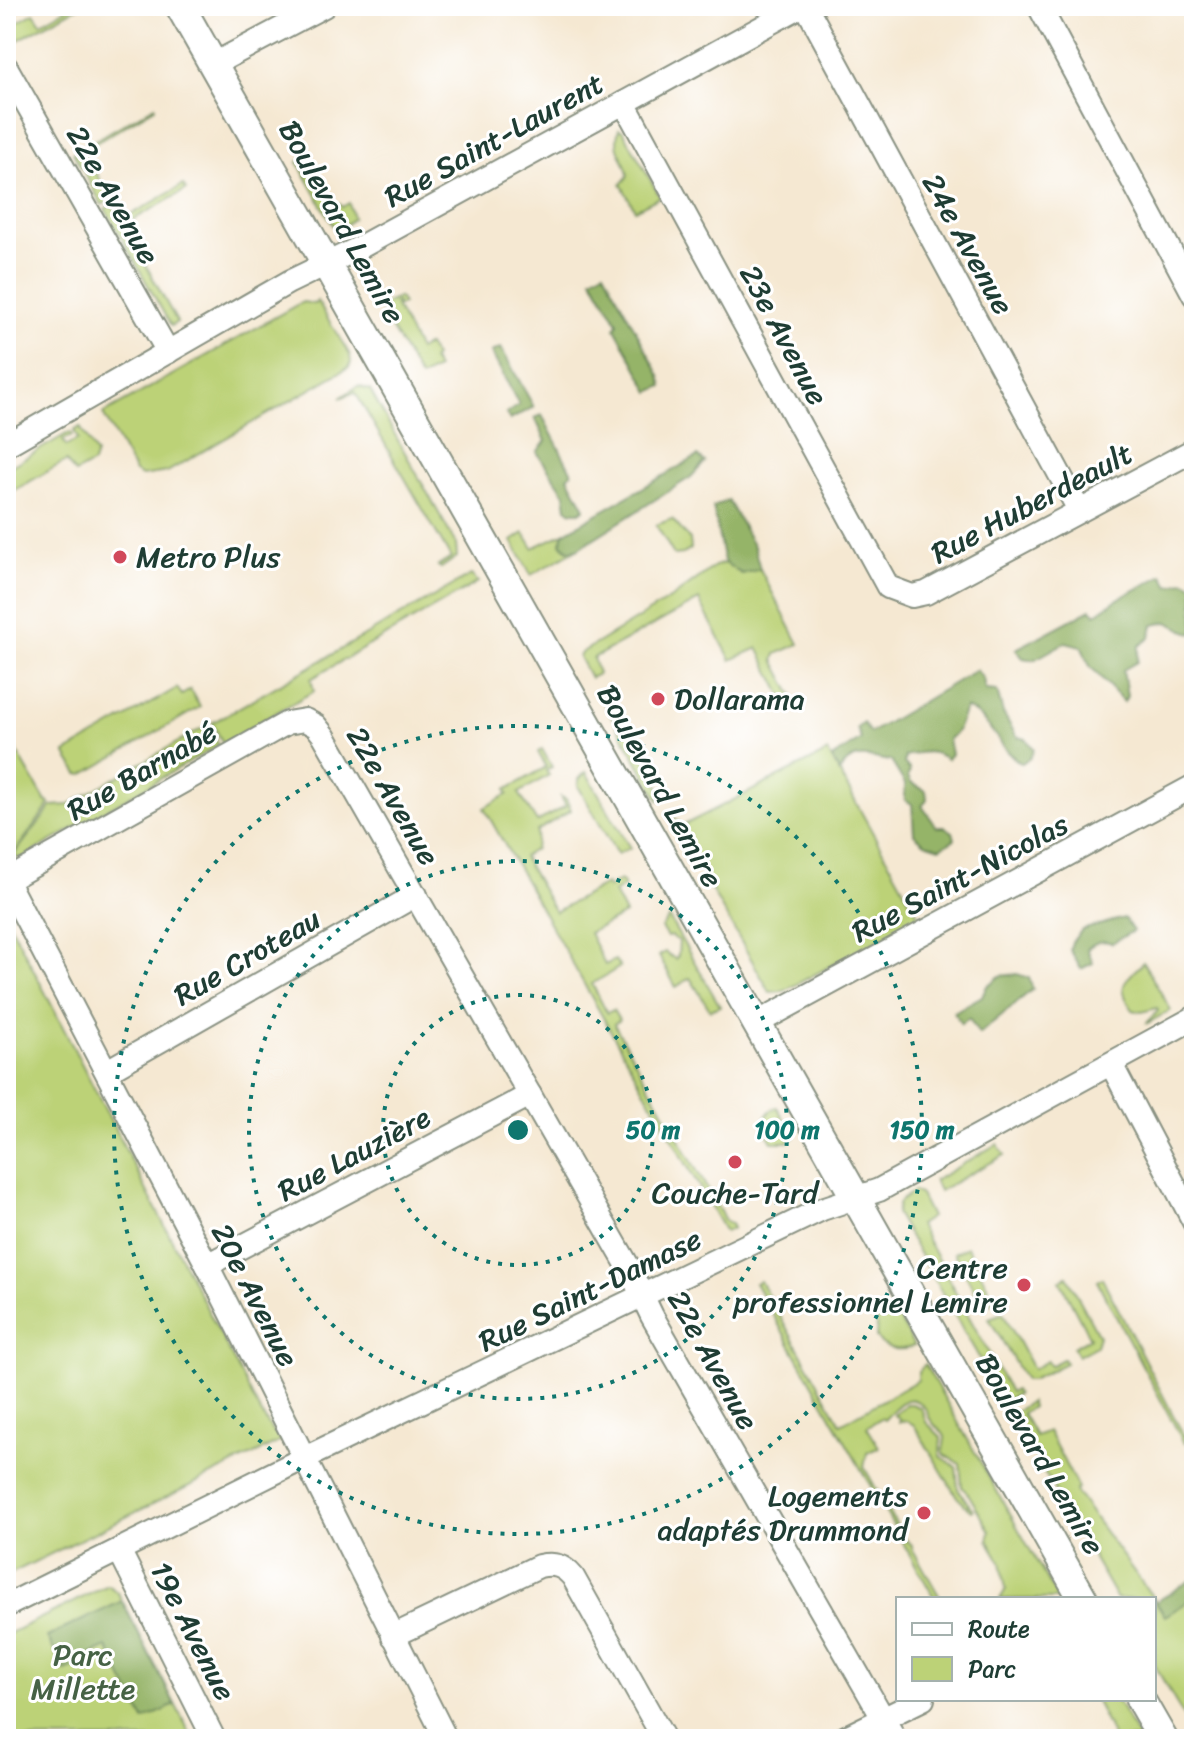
<svg xmlns="http://www.w3.org/2000/svg" width="1200" height="1745" viewBox="0 0 1200 1745" font-family="Sriracha,sans-serif">
  <rect width="100%" height="100%" fill="#fff"/>
  <filter id="ink" filterUnits="userSpaceOnUse"><feTurbulence type="fractalNoise" baseFrequency=".0125" numOctaves="2"/><feDisplacementMap in="SourceGraphic" scale="16" xChannelSelector="R" yChannelSelector="G"/><feConvolveMatrix kernelMatrix="1 2 1 2 8 2 1 2 1" color-interpolation-filters="sRGB"/></filter>
  <filter id="wash" filterUnits="userSpaceOnUse"><feTurbulence type="fractalNoise" baseFrequency=".006" numOctaves="4" result="noise"/><feDisplacementMap in="SourceGraphic" scale="32" xChannelSelector="R" yChannelSelector="G"/><feGaussianBlur stdDeviation="1.8" result="paint"/><feColorMatrix in="noise" values="0 0 0 0 0 0 0 0 0 0 0 0 0 0 0 0 0 1.4 0 .05"/><feComposite in="paint" operator="in"/></filter>
  <g filter="url(#wash)">
    <rect width="100%" height="100%" fill="#f5e8d2"/>
    <!-- green -->
    <g fill="#bcd277" stroke="#6e8856" stroke-width="2">
      <path d="M71,6H80L11,44L6,35V16L11,26L34,13L41,23Z"/>
      <path d="M155,106V108L84,150L111,200L102,205L73,153Z"/>
      <path d="M619,129L623,131L660,197L635,210L621,184L628,176C626,156 612,152 619,129Z"/>
      <path d="M308,156L334,205L340,204L342,207L349,203L353,218L344,227L333,225L298,162Z"/>
      <path d="M183,185L186,190L133,220L128,228L132,240L177,322L171,326L105,209L112,204L122,220Z"/>
      <path d="M399,297L403,304L398,306L396,302L394,303L419,350L428,345L435,357L432,360L437,369L420,378L379,307Z"/>
      <path d="M317,301L350,355L351,363L349,367L167,472L142,476L135,472L103,414L295,306L303,302L315,304Z"/>
      <path d="M358,386L370,390L456,544L457,557L441,568L438,566L451,558L355,392L340,398Z"/>
      <path d="M80,427L96,454L93,463L75,473L66,461L6,495V469L70,432L72,435L63,440L66,446L78,439L74,431Z"/>
      <path d="M672,519L690,540L691,549L683,554L674,555L656,525Z"/>
      <path d="M524,533L533,548L564,533L561,544L568,550L577,549L531,575L512,541Z"/>
      <path d="M725,563L742,574L760,569L799,644L776,654L774,660L799,707L791,712L758,648L731,660L699,600L593,658L598,674L590,678L579,657L581,653L673,597L715,566Z"/>
      <path d="M471,575L478,582L311,679L314,691L223,743L212,723Z"/>
      <path d="M177,688L182,695L190,690L200,707L83,775L78,774L65,753Z"/>
      <path d="M605,691L612,694L663,794L659,800L599,694Z"/>
      <path d="M208,725L219,745L22,858H17L14,855L52,806L68,805Z"/>
      <path d="M6,733L45,800L50,804L14,853L6,839Z"/>
      <path d="M542,749L552,767L546,771L549,775L519,793L537,822L566,806L561,797L566,799L571,810L537,831L535,849L523,857L555,912L606,884L608,888L620,880L624,886L614,893L625,914L589,933L605,965L615,960L620,967L592,984L607,1013L613,1010L619,1020L614,1024L726,1222L731,1224L733,1228L725,1232L484,808L508,794L506,790L546,767L538,752Z"/>
      <path d="M828,752L920,918L784,991L770,992L671,820L675,818L682,826Z"/>
      <path d="M586,772L630,848L617,854L578,786L579,779Z"/>
      <path d="M6,916L258,1408L272,1431L283,1440L6,1576Z"/>
      <path d="M669,918L720,1006L710,1010L690,978L676,987L659,956L665,952L675,959L678,956L679,941L671,936L667,937L661,928Z"/>
      <path d="M1143,962L1171,1010L1146,1024L1158,1011L1157,1008L1142,1012L1133,1010C1115,985 1125,982 1143,962Z"/>
      <path d="M777,1107L795,1137L788,1142H772L761,1123L770,1111Z"/>
      <path d="M997,1144L1005,1155L939,1191L934,1181Z"/>
      <path d="M914,1191L920,1195L931,1217L919,1225L1010,1392L1015,1390L1017,1394L1004,1401L896,1213L899,1202Z"/>
      <path d="M967,1247L989,1289L986,1291L992,1302L983,1307L954,1253Z"/>
      <path d="M1067,1276L1099,1336L1096,1346L1078,1356L1073,1347L1090,1338L1060,1281Z"/>
      <path d="M1102,1278L1184,1436L1194,1431V1438L1184,1443L1097,1281Z"/>
      <path d="M760,1281L841,1424L918,1380V1372L925,1364L1058,1599H1000L1006,1589L1001,1562L988,1540L990,1531L969,1495L962,1487L960,1464L943,1454L945,1437C942,1430 937,1428 932,1422C927,1417 928,1409 922,1405C906,1390 894,1410 884,1420L881,1418L867,1427L879,1447L867,1453L864,1467L904,1538L912,1545V1548L941,1599H935L755,1283Z"/>
      <path d="M893,1308L914,1346C901,1352 885,1350 876,1338L877,1321Z"/>
      <path d="M1003,1313L1033,1369L1047,1361L1050,1366L1063,1359L1066,1363L1032,1380H1025L989,1318Z"/>
      <path d="M1030,1402L1032,1407L1022,1413L1035,1436L1048,1431L1078,1488L1075,1491L1154,1599H1117L1011,1414Z"/>
      <path d="M906,1404H912L921,1408L926,1422L941,1437L940,1456L956,1467L958,1489L973,1510L971,1511L957,1497L914,1425L907,1421L899,1422V1418L894,1415Z"/>
      <path d="M108,1585L118,1593L193,1739H6V1635Z"/>
      <path d="M1194,1598V1735L1154,1664V1599L1166,1615Z"/>
      <path d="M1095,1699H1116L1139,1739H1110L1112,1735Z"/>
    </g>
    <!-- forest -->
    <g fill="#95b468" stroke="#5a784e" stroke-width="2">
      <path d="M604,271L660,376L663,386L650,392L615,328L618,323L592,278Z"/>
      <path d="M501,348L534,407L510,420L506,414L519,405L491,352Z"/>
      <path d="M542,415L572,473L568,477L585,508L580,512H572L567,508L565,494L537,452L546,441L535,418Z"/>
      <path d="M698,456L705,462L691,477L577,549L568,550L561,543L564,533Z"/>
      <path d="M728,500L754,547L760,569L742,574L725,563L723,558L713,507Z"/>
      <path d="M1163,575L1169,586L1186,581L1194,586V632L1192,634L1168,622L1153,625L1150,638L1139,646L1137,662L1123,670L1127,696L1124,702L1090,666L1081,646L1066,642L1034,660L1023,658L1016,649L1091,609L1096,614L1116,600Z"/>
      <path d="M976,670L983,678L985,690L997,691L1003,713L1017,737L1026,739L1034,749L1030,758L1021,763C999,749 990,717 965,708L957,731L948,740L951,754L947,759C932,749 922,752 905,756L904,763L910,770L908,777L911,783L926,791L927,799L922,806L937,827H945L953,832L955,839L940,848L925,843L914,834L912,804L905,800V784L891,761C869,758 853,749 839,772L832,758L861,739L857,728L863,723L870,733Z"/>
      <path d="M1124,918L1133,931L1112,943C1102,939 1095,942 1087,949L1093,963L1081,969L1070,950L1072,942L1082,930Z"/>
      <path d="M1017,974L1029,978L1033,989L979,1034L969,1018L961,1024L954,1012L982,996L987,986L1000,976Z"/>
      <path d="M1194,1578V1598L1165,1616L1156,1602Z"/>
      <path d="M122,1601L175,1705L144,1720L107,1647L90,1655L93,1660L65,1671L47,1637Z"/>
    </g>
  </g>
  <g filter="url(#ink)">
    <g fill="none" stroke-linecap="round" stroke-linejoin="round">
      <defs>
        <g id="minor">
          <path d="M806,6L1079,510"/>
          <path d="M1039,6L1194,295"/>
          <path d="M214,64L324,6"/>
          <path d="M6,67L168,352"/>
          <path d="M624,103L888,587L912,596L926,593L1194,450"/>
          <path d="M6,445L289,282L355,250L801,6"/>
          <path d="M6,880L207,1265L446,1739"/>
          <path d="M6,881L287,723L305,720L316,726L324,736L628,1266L652,1316L895,1739"/>
          <path d="M755,1024L1194,786"/>
          <path d="M1111,1064L1194,1222"/>
          <path d="M107,1071L416,895"/>
          <path d="M207,1265L530,1095"/>
          <path d="M119,1550L214,1739"/>
          <path d="M6,1606L288,1466L822,1209L879,1190L1194,1018"/>
          <path d="M393,1636L539,1566C554,1563 563,1565 573,1577L664,1739"/>
          <path d="M842,1739L923,1699"/>
        </g>
        <g id="major">
          <path d="M180,6L1083,1599"/>
          <path d="M1140,1699L1163,1739"/>
        </g>
      </defs>
      <!-- minor casing -->
      <use href="#minor" stroke="#8a9283" stroke-width="26"/>
      <!-- major casing -->
      <use href="#major" stroke="#8a9283" stroke-width="32"/>
      <!-- minor -->
      <use href="#minor" stroke="#fff" stroke-width="22"/>
      <!-- major -->
      <use href="#major" stroke="#fff" stroke-width="28"/>
    </g>
  </g>
  <!-- distance rings -->
  <g fill="none" stroke="#0f766e" stroke-width="4" stroke-dasharray="4 8">
    <circle cx="518" cy="1130" r="135"/>
    <circle cx="518" cy="1130" r="269"/>
    <circle cx="518" cy="1130" r="404"/>
  </g>
  <!-- markers -->
  <g fill="#d1495b" stroke="#fff" stroke-width="3">
    <circle cx="120" cy="557" r="8"/>
    <circle cx="658" cy="699" r="8"/>
    <circle cx="735" cy="1162" r="8"/>
    <circle cx="1024" cy="1285" r="8"/>
    <circle cx="924" cy="1513" r="8"/>
  </g>
  <g text-anchor="middle" dominant-baseline="central" stroke-width="6" stroke-linejoin="round" paint-order="stroke">
    <!-- street labels -->
    <g font-size="30" fill="#1f3d34" stroke="#fff">
      <text transform="translate(494 140) rotate(-29)">Rue Saint-Laurent</text>
      <text transform="translate(113 195) rotate(60)">22e Avenue</text>
      <text transform="translate(342 222) rotate(61)">Boulevard Lemire</text>
      <text transform="translate(968 244) rotate(61)">24e Avenue</text>
      <text transform="translate(784 335) rotate(62)">23e Avenue</text>
      <text transform="translate(1032 503) rotate(-28)">Rue Huberdeault</text>
      <text transform="translate(142 771) rotate(-30)">Rue Barnabé</text>
      <text transform="translate(660 786) rotate(61)">Boulevard Lemire</text>
      <text transform="translate(393 796) rotate(60)">22e Avenue</text>
      <text transform="translate(960 878) rotate(-28)">Rue Saint-Nicolas</text>
      <text transform="translate(247 957) rotate(-30)">Rue Croteau</text>
      <text transform="translate(354 1154) rotate(-28)">Rue Lauzière</text>
      <text transform="translate(590 1290) rotate(-26)">Rue Saint-Damase</text>
      <text transform="translate(255 1295) rotate(63)">20e Avenue</text>
      <text transform="translate(713 1360) rotate(61)">22e Avenue</text>
      <text transform="translate(1040 1454) rotate(60)">Boulevard Lemire</text>
      <text transform="translate(193 1631) rotate(63)">19e Avenue</text>
    </g>
    <!-- poi labels -->
    <g font-size="30" fill="#1f3d34" stroke="#fff" text-anchor="start">
      <text x="136" y="557">Metro Plus</text>
      <text x="674" y="699">Dollarama</text>
      <text x="735" y="1193" text-anchor="middle">Couche-Tard</text>
      <text x="1008" y="1268" text-anchor="end">Centre<tspan x="1008" dy="34">professionnel Lemire</tspan></text>
      <text x="908" y="1496" text-anchor="end">Logements<tspan x="908" dy="34">adaptés Drummond</tspan></text>
    </g>
    <!-- park labels -->
    <g font-size="30" fill="#466245" stroke="#fff">
      <text x="83" y="1655">Parc<tspan x="83" dy="34">Millette</tspan></text>
    </g>
  </g>
  <circle cx="518" cy="1130" r="12" fill="#0f766e" stroke="#fff" stroke-width="4"/>
  <g font-size="24" text-anchor="middle" font-weight="bold" fill="#0f766e" stroke="#fff" stroke-width="6" stroke-linejoin="round" paint-order="stroke">
    <text x="653" y="1138">50 m</text>
    <text x="787" y="1138">100 m</text>
    <text x="922" y="1138">150 m</text>
  </g>
  <!-- margin -->
  <rect width="1200" height="1745" fill="none" stroke="#fff" stroke-width="32"/>
  <!-- legend -->
  <rect x="896" y="1597" width="260" height="104" fill="#ffffff" stroke="#a5b1ae" stroke-width="2"/>
  <rect x="912" y="1623" width="40" height="12" fill="#ffffff" stroke="#a5b1ae" stroke-width="2"/>
  <text x="968" y="1637" font-size="24" fill="#1f3d34">Route</text>
  <rect x="912" y="1657" width="40" height="24" fill="#bcd277" stroke="#a5b1ae" stroke-width="2"/>
  <text x="968" y="1677" font-size="24" fill="#1f3d34">Parc</text>
</svg>
